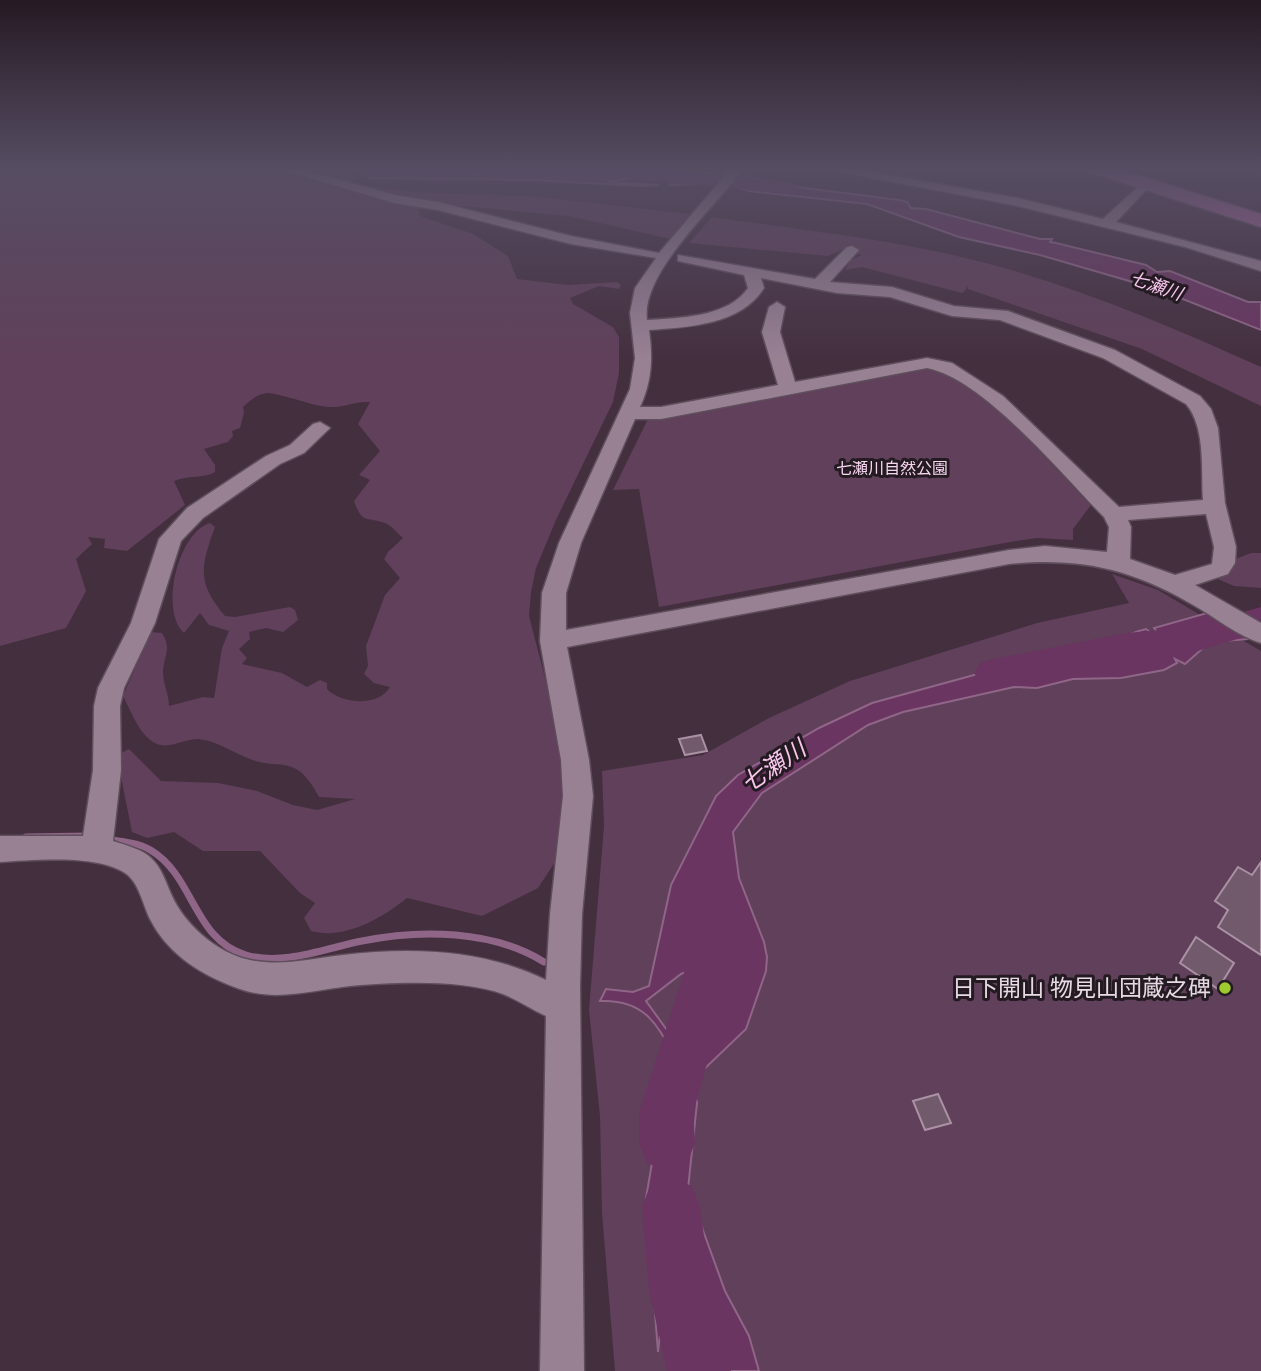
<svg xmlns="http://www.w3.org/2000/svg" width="1261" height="1371" viewBox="0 0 1261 1371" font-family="Montserrat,'Noto Sans JP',sans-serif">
  <rect width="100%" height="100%" fill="#442f3f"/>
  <!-- green -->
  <g fill="#60405a">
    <path d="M0,167H328L358,178L345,183L412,192L540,197L690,214L671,239L569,216L417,202L420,216L473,234L508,256L517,279L568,285L617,282L621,285L619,289L599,286L570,298L573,304L613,327L619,337V373L613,402L556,520L536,568L531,592L529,616L559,732L565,790L557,859L538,888L482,916L407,898C381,919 344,940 311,931L304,918L315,903L300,893L260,851H203L174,832L147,838L132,832L119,767L121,753L129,749L161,781L218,783L257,791L293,805L317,810L355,799L319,797C294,749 279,774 243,756C226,749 217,741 198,739C184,739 170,749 157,744C140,737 131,711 123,696L151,632L162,633C172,649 164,655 163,672C163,684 169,694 169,706L203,697L214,698L222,648L229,631L209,625L200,613L184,633C159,611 178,532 210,523L215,527C201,566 196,582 225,616L235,617L290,607L295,610L298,620L283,632L266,628L249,632L250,639L239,649L247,658L242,664L282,673L307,687L320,680L327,683V689C341,704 379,707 390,687L374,683L364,674L368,666L366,646L385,595L400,578L384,559L388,552L403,538C398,534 391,525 385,523C365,516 363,525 354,501L370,480L359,475L380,451L358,424L370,402C351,401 343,410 321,406C310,404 274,392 267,393C257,394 250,401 243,407L244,413L240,428L232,431L233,436L228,442L204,449L215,465V472C203,479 188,475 174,481L185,505L127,551L104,548L105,539L88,537L92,544L76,559L86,591L66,628L0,646Z"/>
    <path d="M712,217C800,230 892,239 978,261C1076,286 1170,326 1261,367V406L1142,349L968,289L966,285V289L962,293L862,267L845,270L851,260L862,255L841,250L828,256L689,243Z"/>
    <path d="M931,366H940L992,402L1091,505L1073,529V540L1037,538L1010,542L659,607L639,489L613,490L648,419Z"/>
    <path d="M1251,553H1261V588L1234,586L1218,579V574L1233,560Z"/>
    <path d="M1112,574L1158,590L1261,651V1371H615L602,1213L600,1116L589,1010L604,826L602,771L703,755L769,718L850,681L1037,623L1129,603Z"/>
  </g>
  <!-- water -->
  <g fill="#6a3561" stroke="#906688" stroke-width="2" fill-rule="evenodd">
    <path d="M345,167H435L473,174L637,168L698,174L726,172L717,183L670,185L675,181L632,178L608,182L659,185L642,186L534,180L368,178L369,175Z"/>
    <path d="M744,175L781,185L899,200L907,202L911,208L926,209L1040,239H1052L1050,242L1056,243L1146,265L1157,272L1170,271L1248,302H1261V330L1160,290L1040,255L959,237L867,204L749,191L735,187Z"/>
    <path d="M1207,613L1219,620L1196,630L1198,634L1237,637L1243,635L1249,639L1210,642L1185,664L1175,659L1177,663L1164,670L1121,678L1073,679L1037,688L1014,687L903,712L868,725L762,793L733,832L739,878L764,942L767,957L766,971L746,1029L700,1073L694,1090L697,1103L688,1189L725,1291L749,1336L759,1371H704C709,1348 699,1271 679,1258L667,1274L658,1352L646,1198L658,1128L680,1067C659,1029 649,999 600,1001L606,989L633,992L649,986L671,885L716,796L738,775L819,728L872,703L996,669L1066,657L1139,631L1146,629L1154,635L1157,632L1154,628ZM694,969L711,981C714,1016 707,1028 685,1055L646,1001L681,974Z"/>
  </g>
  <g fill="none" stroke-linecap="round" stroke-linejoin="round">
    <!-- stream -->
    <g stroke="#906688" stroke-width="7">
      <path d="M26,837L89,836"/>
      <path d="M106,839C121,842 139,842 152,851C194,877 194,940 246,955C284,966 326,948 362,941C420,929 493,930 544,962"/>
    </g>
    <!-- river -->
    <g fill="#6a3561" fill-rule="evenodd">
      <path d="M462,167H634L790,182L800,188L790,194L593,175L471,173Z"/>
      <path d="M1261,607V632L1191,653L1127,659L993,687L980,683L974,673L980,663L993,659L1127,633L1191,627Z"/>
      <path d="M712,905L729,911L736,927L738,954L693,1113L695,1143L687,1163L667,1171L647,1163L639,1143V1113L690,954L688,927L695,911Z"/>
      <path d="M671,1178L692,1186L700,1207L711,1290L731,1371H667L649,1290L642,1207L650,1186Z"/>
    </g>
  </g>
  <!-- building -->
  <g fill="#715a6c" stroke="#aa91a4" stroke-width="2">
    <path d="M701,735L707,751L685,755L679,739Z"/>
    <path d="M1261,862V955L1218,927L1228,910L1215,901L1238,867L1252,875Z"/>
    <path d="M1196,937L1234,963L1218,989L1180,963Z"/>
    <path d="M938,1094L951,1123L925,1130L913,1101Z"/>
  </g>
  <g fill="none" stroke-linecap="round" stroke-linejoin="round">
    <defs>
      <g id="minor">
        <path d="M273,167H294L395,195L438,202L571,236L659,253L732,167H745C718,204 640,273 647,320C679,318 729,317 748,288L744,275L678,261V255L815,279L847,247L852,246L859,250L830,282L892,287L954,306L1008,311L1115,350L1200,396L1211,409L1218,428L1225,503L1236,547L1235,563L1228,574L1195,585L1261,623V643C1238,636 1216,618 1195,606C1132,569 1081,557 1009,564L567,647L589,760L593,796L582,914L580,986L584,1371H540L546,1016C531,1009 518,1000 503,994C462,979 393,982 350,986C313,990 276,1002 240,989C203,976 168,955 150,919C143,905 139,882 125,873C95,854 35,860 0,862V836H83L93,770L94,706L98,688L131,623L159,539L187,508L266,456L290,445L313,424L320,422L330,428L304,453L280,464L203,518L181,541L155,623L124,688L120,706L121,770L113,841C125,845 142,849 151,858C162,868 166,883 172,896C184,923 213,949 242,958C275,968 309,959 343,955C411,947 483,949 546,980L550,914L563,796L561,760L540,641L542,593L559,543L630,389L635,358L630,313L635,288L656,258L571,244L438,210L394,203ZM761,278L837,293L890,297L952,316L1000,320L1103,358L1186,404C1206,427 1201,471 1203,500L1119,507L1003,396L952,363L927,358L795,382L780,332L785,307L777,302L769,307L762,332L778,385L661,407H640C652,381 653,358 649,330C689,327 741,325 764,288ZM927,368C984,379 1062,475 1104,517L1109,527L1107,552L1045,546L1009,550L566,630V593L581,543L635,419H661ZM1206,514L1214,547L1212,564L1175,575L1130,559L1131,527L1128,520Z"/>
        <path d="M815,167H844L1018,198L1103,219L1140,185L1147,189L1116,222L1261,261V271L1185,247L1018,206Z"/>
      </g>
      <path id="highway" d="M1084,167H1113L1261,214V227L1086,171Z"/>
    </defs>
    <!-- minor casing -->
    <use href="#minor" stroke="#5f4e5b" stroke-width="3"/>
    <!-- highway casing -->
    <use href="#highway" stroke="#5f4e5b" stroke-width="3"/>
    <!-- minor -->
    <use href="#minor" fill="#998194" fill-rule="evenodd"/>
    <!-- highway -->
    <use href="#highway" fill="#a9669c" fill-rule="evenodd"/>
  </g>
  <!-- sky -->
  <linearGradient id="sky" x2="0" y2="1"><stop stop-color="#251a23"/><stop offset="0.47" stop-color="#564d63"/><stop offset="1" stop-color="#564d63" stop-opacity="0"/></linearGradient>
  <rect width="1261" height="359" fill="url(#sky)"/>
  <!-- markers -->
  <circle fill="#9fca2d" stroke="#241b22" stroke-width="2.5" cx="1225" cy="988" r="7"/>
  <g text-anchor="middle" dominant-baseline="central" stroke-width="6" stroke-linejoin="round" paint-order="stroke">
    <!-- far-park labels -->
    <g font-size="16" fill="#f7d5ef" stroke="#241b22">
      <text x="892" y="468">七瀬川自然公園</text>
    </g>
    <!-- far-water labels -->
    <g font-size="18" font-style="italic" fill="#f8c5ed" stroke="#241b22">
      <text transform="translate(1156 286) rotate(19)">七瀬川</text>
    </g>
    <!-- near-poi labels -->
    <g font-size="23" fill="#e7dae4" stroke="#241b22" text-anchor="end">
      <text x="1211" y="988">日下開山 物見山団蔵之碑</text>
    </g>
    <!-- near-water labels -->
    <g font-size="24" font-style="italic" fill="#f8c5ed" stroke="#241b22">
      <text transform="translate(773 766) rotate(-34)">七瀬川</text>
    </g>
  </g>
</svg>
